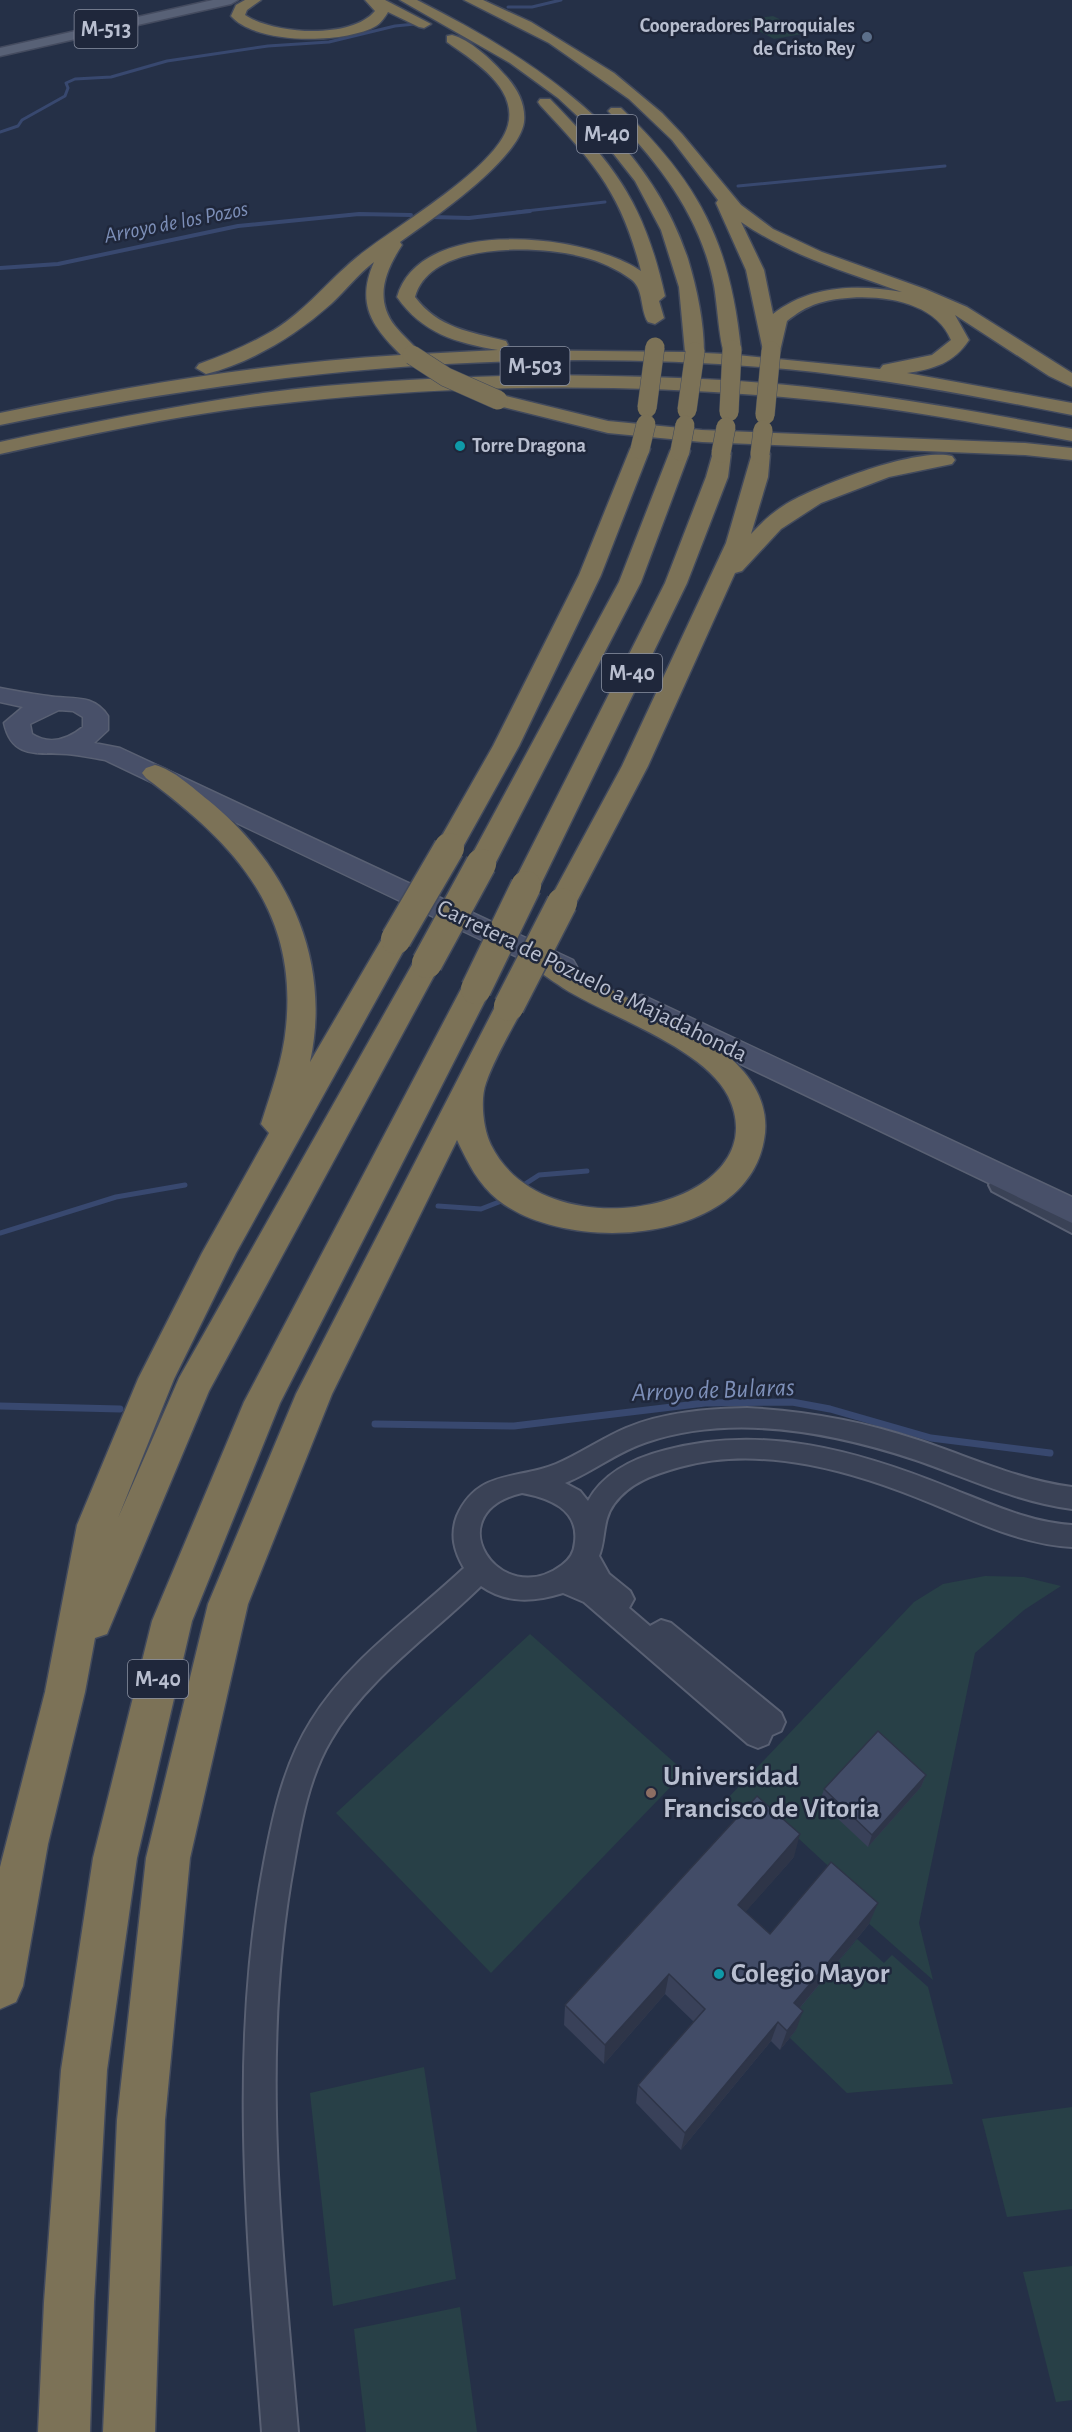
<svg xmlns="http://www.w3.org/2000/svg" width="1072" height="2432" viewBox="0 0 1072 2432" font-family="'Alegreya Sans',sans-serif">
  <rect width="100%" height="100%" fill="#253047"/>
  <!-- green -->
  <g fill="#284047">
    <path d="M773,16L808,33L774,39L739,21Z"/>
    <path d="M985,1576L1024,1577L1061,1586L1024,1610L975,1653L919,1923L933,1980L824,1884L838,1875L798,1838L787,1851L727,1799L914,1602L943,1584Z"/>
    <path d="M530,1634L685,1772L491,1973L336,1813Z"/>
    <path d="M857,1939L884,1963L892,1955L928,1987L953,2084L847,2093L790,2038L788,2022Z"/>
    <path d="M424,2067L456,2279L333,2306L310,2093Z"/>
    <path d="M1072,2107V2209L1007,2217L982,2119Z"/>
    <path d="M1072,2266V2400L1056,2402L1023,2272Z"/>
    <path d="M460,2307L477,2432H366L354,2329Z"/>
  </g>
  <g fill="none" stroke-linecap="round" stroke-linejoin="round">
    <!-- stream-far3 -->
    <g stroke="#38486f" stroke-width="3">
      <path d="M508,7H532L561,0"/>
      <path d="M0,132L18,126L22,120L65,96L68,88L66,83L75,79L111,77L167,61L268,46L329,42L395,26L415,24"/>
      <path d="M738,186L945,166"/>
      <path d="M517,212L605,202"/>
    </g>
    <!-- stream-far2 -->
    <g stroke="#38486f" stroke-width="4">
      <path d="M432,217L469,218L530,211"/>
      <path d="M0,268L58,264L238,226L359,214L411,215"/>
    </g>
    <!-- stream-far1 -->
    <g stroke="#38486f" stroke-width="5">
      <path d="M522,1186L539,1175L587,1171"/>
      <path d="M438,1206L481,1209L504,1200"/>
      <path d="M0,1233L116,1197L185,1185"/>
    </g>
    <!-- stream -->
    <g stroke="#38486f" stroke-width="7">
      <path d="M0,1406L120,1409"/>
      <path d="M375,1424L514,1426L705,1403L792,1402L830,1409L931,1438L1050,1453"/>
    </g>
    <defs>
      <g id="street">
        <path d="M1000,1177L1072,1214V1233L992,1191L989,1185L992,1179Z"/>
        <path d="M747,1408C806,1411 862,1421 918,1440C970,1457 1018,1480 1072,1487V1509C1017,1502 968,1478 916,1460C832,1432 733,1413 647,1442C618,1451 593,1472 565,1483L580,1491L588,1501C604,1472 634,1458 666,1450C763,1424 859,1451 950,1488C991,1504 1028,1522 1072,1525V1547C1022,1544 979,1523 933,1504C856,1472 764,1444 680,1467C655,1474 630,1482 614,1504C602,1520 606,1539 599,1556L609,1574L630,1591L634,1599L629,1608L650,1626L661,1620L671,1623L781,1713L785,1722L781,1731L772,1735L768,1744L758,1748L748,1744L584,1602L563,1593C534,1602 507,1604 481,1586C430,1636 367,1678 331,1740C309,1777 301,1822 294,1863C259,2052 282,2243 298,2432H262C248,2243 228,2051 264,1863C273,1815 284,1764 311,1721C349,1659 412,1617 464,1568C454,1551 450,1535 457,1516C478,1469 518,1480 556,1464C580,1454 602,1438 626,1428C664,1412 706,1409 747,1408ZM522,1493C549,1498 579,1509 575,1542C574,1553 570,1559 562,1565C500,1612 435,1513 522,1493Z"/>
      </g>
      <g id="secondary">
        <path d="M0,688C16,691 32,694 48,696C71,700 93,693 108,716V730L94,743L120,748L573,960L577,967L573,974L563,977L553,974L105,760C92,758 80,755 67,754C39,752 12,760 4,723L23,707L0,702ZM59,710L73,711L83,717V727C67,740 49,745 32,734L30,724Z"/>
        <path d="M642,995L1072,1197V1223L632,1012L627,1005L632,998Z"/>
      </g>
      <path id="primary" d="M213,0H238L231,4L0,56V48Z"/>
      <g id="highway">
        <path d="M245,0H261L247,10L245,15C273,34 351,40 375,11L365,0H385L431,24L424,28L419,27L388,12C385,17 381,23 376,26C345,44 256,45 231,16L236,5Z"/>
        <path d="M400,0H417C532,58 646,131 688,259C697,289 704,322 704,353L725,354C719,345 717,296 713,281C699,214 658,162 611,114L608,111L611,108H621C699,183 730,242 741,350L737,355L880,369L883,365L932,355L951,340C933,295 859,291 819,303C806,307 797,313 787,321L780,351L778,355H764L746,270L716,203L718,200L672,140L629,99L549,43L464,0H483L531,22L614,73L662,113L682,134L741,205L773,229L822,252L925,289L967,307L1072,373V387L1049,376L955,315L969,340C954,363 934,369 907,373L1072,403V415C987,398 901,382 815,372C541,343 269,369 0,425V413C133,385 265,363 401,355C371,326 356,303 374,262C358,274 345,291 331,304C295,336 252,362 206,374L196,368L199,364C225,355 250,344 274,330C306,310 327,282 356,258C392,228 497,169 508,125C518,87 472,60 447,42V36L452,35C469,39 492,60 503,73C516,86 526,103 524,122C519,160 431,220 400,242L402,245C385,271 374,299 395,326C403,336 413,344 421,354L498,350C456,343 422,333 397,297C420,215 587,234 641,271C621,192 594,163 540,105L538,102L540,99H550C615,166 644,202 665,296L659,301L664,318L655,324L648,322C640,310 644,290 632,280C617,269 600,261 583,257C538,245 430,241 415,297C438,328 470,332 506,341L508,345L500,350L685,352L679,287L661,230L635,181L601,138L558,98L510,63ZM741,222C791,256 846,272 902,292C857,284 810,285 773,314L764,270Z"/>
        <path d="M535,375C626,376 717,377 807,387C896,397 984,413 1072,429V441C983,424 894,407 804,399C625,382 445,384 267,405C177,415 88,435 0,454V442C88,423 175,406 263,393C353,381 445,378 535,375Z"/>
        <path d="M498,394L608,421L702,430L1025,443L1072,448V460L1025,455L702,442L608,433L491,404L488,400L491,396Z"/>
        <path d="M640,443L647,445L650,449L601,575L519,746L459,854L449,856L439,854L435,848L493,746L579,575L630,449L633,445Z"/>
        <path d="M680,445L687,447L690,451L641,582L495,864L491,870L481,873L471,870L467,864L619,582L670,451L673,447Z"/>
        <path d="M721,447L728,449L731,453L728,477L687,583L540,886L536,892L526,895L516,892L512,886L665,583L706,477L714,449Z"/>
        <path d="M760,448L767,450L770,454L768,477L751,534C761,523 773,512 786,504C818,485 917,447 952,456L955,460L952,464L889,477L821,503L781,529L742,571L735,573L648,766L576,903L572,909L562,912L552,909L548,903L622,766L726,543L753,450Z"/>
        <path d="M155,765C174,770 193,788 208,800C288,865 332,960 310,1062L386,932L396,930L406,932L410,939L236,1253L174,1379L118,1518L179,1378L413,963L417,956L427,953L437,956L441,963L209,1391L107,1634L95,1638L85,1692L48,1844L23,1986L16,2002L0,2009V1867L45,1692L77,1525L138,1379L202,1253L269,1133L261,1124C271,1092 283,1060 286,1027C298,909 233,843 146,778L142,773L146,768Z"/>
        <path d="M540,947C554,950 562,960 574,968C593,981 614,991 634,1001C674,1019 715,1038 744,1072C760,1091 769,1115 764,1140C746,1245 567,1255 498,1200C478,1184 468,1163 457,1140L332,1394L248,1604L190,1858L165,2120L155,2432H103L117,2120L146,1858L208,1604L296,1394L499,999L509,996L519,999L524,1006C511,1031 495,1057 486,1083C480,1099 483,1129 491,1145C547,1258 782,1206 728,1096C703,1047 609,1017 563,988C550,979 534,970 526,956L530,949Z"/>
        <path d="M476,979L486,982L491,989L280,1403L192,1621L137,1858L107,2070L94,2302L90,2432H38L44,2302L61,2070L93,1858L152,1621L244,1402L461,989L466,982Z"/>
      </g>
    </defs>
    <!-- street casing -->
    <use href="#street" stroke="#596073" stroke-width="4"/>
    <!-- secondary casing -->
    <use href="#secondary" stroke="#596073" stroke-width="3"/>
    <!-- primary casing -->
    <use href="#primary" stroke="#444b5f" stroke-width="3"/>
    <!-- highway casing -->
    <use href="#highway" stroke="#424a5d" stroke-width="3"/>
    <!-- street -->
    <use href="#street" fill="#3a4256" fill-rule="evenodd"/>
    <!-- secondary -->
    <use href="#secondary" fill="#485069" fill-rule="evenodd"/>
    <!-- primary -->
    <use href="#primary" fill="#586176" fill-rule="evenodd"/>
    <!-- highway -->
    <use href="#highway" fill="#7c7257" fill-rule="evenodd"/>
    <defs>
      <g id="highway-bridge-far1">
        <path d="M412,355L446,377L498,400"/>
        <path d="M647,408L655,347"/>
        <path d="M687,410L695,352"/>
        <path d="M729,412L732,350"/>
        <path d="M765,415L771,351"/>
        <path d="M640,449L646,424"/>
        <path d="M680,451L685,425"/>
        <path d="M721,453L726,427"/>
        <path d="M760,454L763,430"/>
      </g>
      <g id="highway-bridge">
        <path d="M396,939L449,848"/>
        <path d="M427,963L481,864"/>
        <path d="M476,989L526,886"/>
        <path d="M509,1006L562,903"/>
      </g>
    </defs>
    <!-- highway-bridge-far1 casing -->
    <use href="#highway-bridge-far1" stroke="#424a5d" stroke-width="20" stroke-linecap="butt"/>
    <!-- highway-bridge casing -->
    <use href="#highway-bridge" stroke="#424a5d" stroke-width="33" stroke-linecap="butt"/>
    <!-- highway-bridge-far1 -->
    <use href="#highway-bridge-far1" stroke="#7c7257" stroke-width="19"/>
    <!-- highway-bridge -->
    <use href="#highway-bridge" stroke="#7c7257" stroke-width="30"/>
  </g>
  <!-- wall -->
  <g fill="#394159">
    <path d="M926,1775L921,1787L868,1847L820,1802L824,1789Z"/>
    <path d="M794,1857L745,1912L770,1934L869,1924L800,2008L796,2030L780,2050L771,2041L681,2150L636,2103L638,2085L694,2022L665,1994L604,2064L564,2025L565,2005Z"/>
  </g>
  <!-- shaded-wall -->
  <g fill="#2e3548">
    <path d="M926,1775L921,1787L868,1847L872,1835Z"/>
    <path d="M800,1834L794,1857L733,1926L738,1905Z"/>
    <path d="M878,1903L869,1924L788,2022L794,2003Z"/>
    <path d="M669,1974L665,1994L604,2064L605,2045Z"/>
    <path d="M803,2011L796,2030L780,2050L787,2031Z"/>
    <path d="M778,2022L771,2041L681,2150L685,2133Z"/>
  </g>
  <!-- building -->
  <g fill="#424c67" stroke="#2e3548" stroke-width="1.5">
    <path d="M878,1731L926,1775L872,1835L824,1789Z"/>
    <path d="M757,1796L800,1834L738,1905L770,1934L831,1862L878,1903L794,2003L803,2011L787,2031L778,2022L685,2133L638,2085L705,2009L669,1974L605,2045L565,2005Z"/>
  </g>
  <!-- markers -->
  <circle fill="#5c6f8a" stroke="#1f273b" stroke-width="2" cx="867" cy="37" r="6"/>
  <g fill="#0f9aa8" stroke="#1f273b" stroke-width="2">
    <circle cx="460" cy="446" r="6"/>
    <circle cx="719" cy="1974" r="6"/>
  </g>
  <circle fill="#8d6e63" stroke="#1f273b" stroke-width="2" cx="651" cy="1793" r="6"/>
  <g text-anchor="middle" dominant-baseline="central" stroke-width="5" stroke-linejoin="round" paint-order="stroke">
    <!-- far-poi labels -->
    <g font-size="20" font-weight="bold" fill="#b8becf" stroke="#1f273b" text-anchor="end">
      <text x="855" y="26">Cooperadores Parroquiales<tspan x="855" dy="23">de Cristo Rey</tspan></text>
      <text x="472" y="446" text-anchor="start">Torre Dragona</text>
    </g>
    <!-- shield labels -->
    <g fill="#1f273b" stroke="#8a91a3" stroke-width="1.5">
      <rect x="74.5" y="10" width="63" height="38" rx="4.5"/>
      <rect x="577" y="115" width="60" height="38" rx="4.5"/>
      <rect x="500.5" y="347" width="69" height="38" rx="4.5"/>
      <rect x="602" y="654" width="60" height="38" rx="4.5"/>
      <rect x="128" y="1660" width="60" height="38" rx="4.5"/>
    </g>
    <g font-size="22" font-weight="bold" fill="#b8becf">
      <text x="106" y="29">M-513</text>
      <text x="607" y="134">M-40</text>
      <text x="535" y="366">M-503</text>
      <text x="632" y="673">M-40</text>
      <text x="158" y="1679">M-40</text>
    </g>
    <!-- far-water labels -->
    <g font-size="22" font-style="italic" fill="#7d8fb8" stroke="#1f273b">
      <text transform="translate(176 222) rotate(-11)">Arroyo de los Pozos</text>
    </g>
    <!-- street labels -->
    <g font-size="24" fill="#b8becf" stroke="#1f273b">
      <text transform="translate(592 981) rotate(26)">Carretera de Pozuelo a Majadahonda</text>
    </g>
    <!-- water labels -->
    <g font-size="26" font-style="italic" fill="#7d8fb8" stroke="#1f273b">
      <text transform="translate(713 1390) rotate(-2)">Arroyo de Bularas</text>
    </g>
    <!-- near-poi labels -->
    <g font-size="28" font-weight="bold" fill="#b8becf" stroke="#1f273b" text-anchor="start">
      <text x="663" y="1777">Universidad<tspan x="663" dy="32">Francisco de Vitoria</tspan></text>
      <text x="731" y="1974">Colegio Mayor</text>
    </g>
  </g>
</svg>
